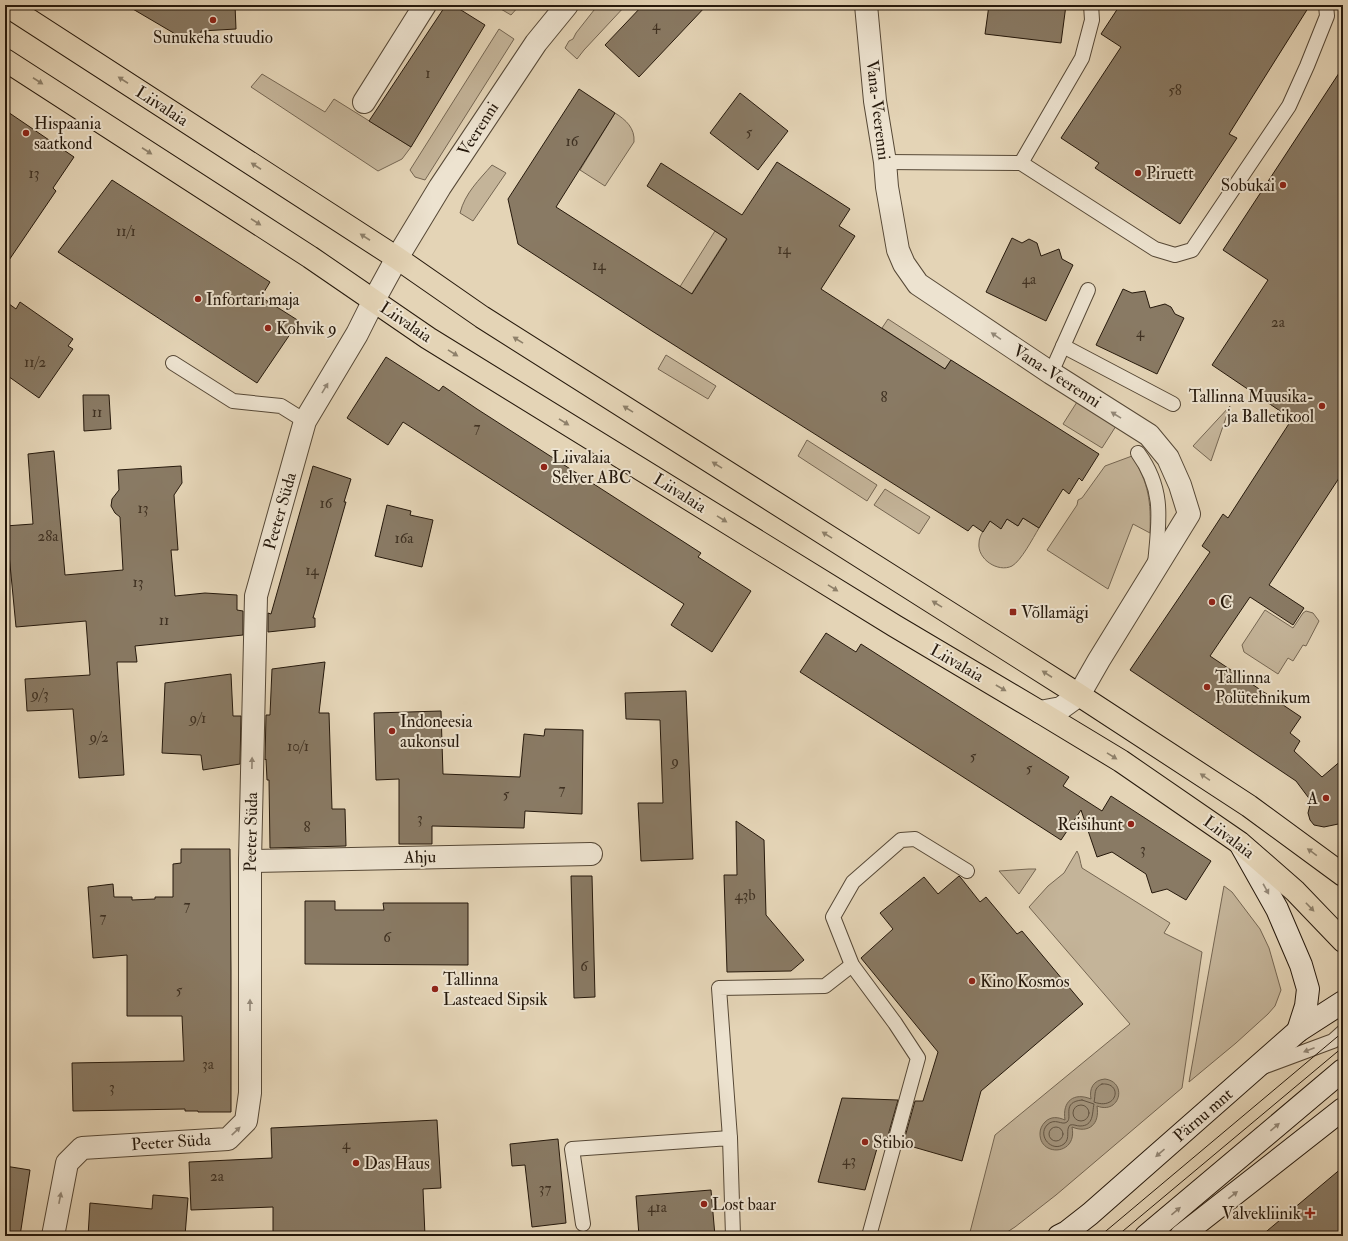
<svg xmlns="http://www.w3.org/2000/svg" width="1348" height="1241" font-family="'IM FELL Double Pica',serif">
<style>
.green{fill:#c4b499;stroke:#756652}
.water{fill:#a3947c;stroke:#71634f}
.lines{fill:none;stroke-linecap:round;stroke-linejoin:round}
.shore{stroke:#645644;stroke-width:1}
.building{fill:#897a64;stroke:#26190c}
.service-casing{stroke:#564836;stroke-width:16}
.minor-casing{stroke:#564836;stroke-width:24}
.tertiary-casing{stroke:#564836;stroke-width:24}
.secondary-casing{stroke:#26190c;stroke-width:24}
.primary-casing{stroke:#26190c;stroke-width:24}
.service{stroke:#ede3d0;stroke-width:14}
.minor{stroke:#ede3d0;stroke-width:22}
.tertiary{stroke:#ede3d0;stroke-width:22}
.secondary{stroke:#ede3d0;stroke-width:22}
.primary{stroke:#e4d4b6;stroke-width:22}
.tram{stroke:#26190c;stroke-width:1}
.oneway{fill:#8e806a}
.oneway2{fill:#938878}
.poi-dot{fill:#8f2418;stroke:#ede3d0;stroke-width:1.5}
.labels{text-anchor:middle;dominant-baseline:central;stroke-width:4;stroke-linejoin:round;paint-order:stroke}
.number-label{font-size:15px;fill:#3f3122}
.poi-label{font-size:17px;fill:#26190c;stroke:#ede3d0;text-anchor:start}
.street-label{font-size:17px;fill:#26190c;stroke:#ede3d0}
</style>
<rect width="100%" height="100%" fill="#e4d4b6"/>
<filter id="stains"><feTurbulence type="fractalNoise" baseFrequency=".005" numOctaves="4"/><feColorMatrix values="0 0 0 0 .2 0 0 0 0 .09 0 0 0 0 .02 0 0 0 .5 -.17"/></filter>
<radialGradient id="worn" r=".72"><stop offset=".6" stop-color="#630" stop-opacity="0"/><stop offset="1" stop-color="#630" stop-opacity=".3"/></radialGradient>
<g class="green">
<polygon points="494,5 520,5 511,15"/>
<polygon points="598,5 626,5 584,50 577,59 565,48 569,41 573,39 576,33"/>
<polygon points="499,29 514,39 425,180 415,177 410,170"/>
<polygon points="262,74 325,112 334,99 411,147 402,159 378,171 251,87"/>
<path d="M615,113C626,120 635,128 634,142L605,186L580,170Z"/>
<path d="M492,165L506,173L473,221L460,213C465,193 479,180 492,165Z"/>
<polygon points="715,231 727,238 687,301 676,293"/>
<polygon points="888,319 951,360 945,369 882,328"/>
<polygon points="666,355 716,386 708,399 658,369"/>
<polygon points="1077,402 1116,426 1102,448 1063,424"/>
<polygon points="1230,406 1211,461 1193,446"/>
<polygon points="807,440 877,485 867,501 798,456"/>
<path d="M1132,456C1149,484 1151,501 1150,533L1133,524L1108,589L1047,550L1077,505L1078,500L1082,498L1105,466Z"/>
<polygon points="885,489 930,517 919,534 874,505"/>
<path d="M1023,518L1039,528C1033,538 1021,561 1012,566C998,573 977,559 979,543C979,535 986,527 990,521L1001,528L1007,519L1018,526Z"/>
<polygon points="1265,610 1293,628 1303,613 1306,611 1313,613 1319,621 1306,646 1303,645 1293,661 1288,658 1278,674 1244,652 1242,645"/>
<path d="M1077,851C1080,856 1080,862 1082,868L1170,923L1164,933L1202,952L1182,1088L1056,1195L1015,1227L1001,1236H969L995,1135L1130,1024L1029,907L1048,886L1064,873Z"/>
<polygon points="1029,869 1036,869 1019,894 999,871"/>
<polygon points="1224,886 1232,892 1260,929 1269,948 1281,990 1275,1006 1268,1014 1236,1043 1189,1082"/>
</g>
<path class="water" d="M1105,1079C1128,1082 1120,1115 1097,1106C1100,1124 1089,1134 1072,1127C1078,1156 1039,1157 1040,1133C1040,1129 1042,1125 1045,1122C1051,1116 1058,1117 1065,1120C1062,1101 1074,1092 1091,1099C1089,1089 1093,1080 1105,1079Z"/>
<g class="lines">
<g class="shore">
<path d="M1102,1084C1123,1082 1118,1111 1094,1102C1096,1094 1093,1088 1102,1084Z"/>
<path d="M1082,1100L1094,1104C1092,1113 1094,1126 1080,1126C1076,1126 1074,1124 1070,1125C1065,1130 1071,1138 1064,1144C1052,1153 1037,1136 1047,1125C1055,1117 1062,1126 1067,1122C1073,1117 1061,1102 1082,1100Z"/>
<circle cx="1081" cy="1113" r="8"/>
<circle cx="1056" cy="1134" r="7"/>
</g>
</g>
<g class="building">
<polygon points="126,5 235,5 236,29 201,31 201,34 177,35"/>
<polygon points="446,5 453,5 485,25 411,147 369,121"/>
<polygon points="643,5 707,5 639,77 605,45"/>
<polygon points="989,5 1066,5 1061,43 985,34"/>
<polygon points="1120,5 1310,5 1229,134 1237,138 1180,224 1095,168 1099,163 1061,138 1121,47 1101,34"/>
<polygon points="1343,67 1343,472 1269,585 1304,608 1293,625 1250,597 1210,656 1301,717 1290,733 1300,741 1294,751 1322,777 1343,759 1343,823 1324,827 1314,825 1310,820 1308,813 1311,801 1296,781 1130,670 1210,552 1202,546 1223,514 1228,518 1292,419 1212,365 1268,280 1223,250"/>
<polygon points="579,89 615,113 556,207 692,294 727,239 647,186 661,163 742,215 777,162 850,209 839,226 855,236 821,289 945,369 951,360 1099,454 1082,481 1079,478 1069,494 1063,489 1039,528 1023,518 1018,526 1007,519 1001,529 990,521 983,532 973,525 968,531 652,331 518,244 508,199"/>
<polygon points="740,93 788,131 758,170 710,133"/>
<polygon points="5,110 74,157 53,188 56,191 5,266"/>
<polygon points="112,180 270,282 261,297 299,321 257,383 58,252"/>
<polygon points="1012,238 1022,243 1029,239 1037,243 1041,256 1059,249 1062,259 1073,265 1046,321 986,292"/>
<polygon points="1123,289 1132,293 1145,291 1150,308 1165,304 1171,307 1175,314 1184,318 1157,374 1096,345"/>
<polygon points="5,301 16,309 20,302 73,339 68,346 73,349 39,398 5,374"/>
<polygon points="386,357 439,391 443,386 477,409 701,553 698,557 751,591 712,652 671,625 684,604 403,422 388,445 347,418"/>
<polygon points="83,395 109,395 111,429 84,431"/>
<polygon points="54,451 65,575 123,570 120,517 115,513 111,506 112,499 119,490 118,470 181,466 182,483 174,495 178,550 171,550 175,596 205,593 237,595 237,610 243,611 243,635 135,646 137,662 117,662 124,775 79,778 73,709 27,711 25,679 90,675 86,621 16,627 9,554 5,555 5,526 33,524 28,454"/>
<polygon points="313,466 351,479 344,502 346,502 313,618 315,618 315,627 268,632 268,613 271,614"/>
<polygon points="387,505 411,511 410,515 433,520 422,567 375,556"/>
<polygon points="826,633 856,652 861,644 1069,777 1063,786 1102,811 1111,796 1211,861 1186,900 1167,889 1152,893 1146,874 1112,852 1097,857 1081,810 1061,840 800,672"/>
<polygon points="325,662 319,713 329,713 332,809 345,809 346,846 270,848 269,780 267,780 266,759 265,760 266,715 270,715 272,669"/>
<polygon points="231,674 233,716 241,716 240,764 203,770 201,755 162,753 165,683"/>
<polygon points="686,691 693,859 641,861 638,803 663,803 660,720 626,719 625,693"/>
<polygon points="441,711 443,774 520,777 524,734 544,736 545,729 583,730 582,814 525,811 524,828 432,826 432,844 399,844 399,779 376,780 374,713"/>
<polygon points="736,821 764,840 766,915 804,960 791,971 727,972 724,875 737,875"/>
<polygon points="181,849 230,849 231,971 231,1112 198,1112 198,1111 185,1111 185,1109 73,1111 72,1063 184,1061 182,1016 127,1016 127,955 93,958 88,887 113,884 114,897 132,897 132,900 155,899 155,897 173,897 173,864 181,863"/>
<polygon points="571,876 592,876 595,997 574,998"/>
<polygon points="959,876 961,878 980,902 986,897 1017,934 1022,931 1083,1004 981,1091 962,1161 903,1144 915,1101 923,1101 938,1052 861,958 893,929 880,913 924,877 938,894"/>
<polygon points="305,901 335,901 335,910 384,910 383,903 468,903 468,965 305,964"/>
<polygon points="842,1098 898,1100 887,1139 880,1138 865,1190 818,1182"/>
<polygon points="437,1120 441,1188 423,1189 425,1236 273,1236 273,1207 191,1210 189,1162 272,1158 271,1128"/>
<polygon points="558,1139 566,1223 532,1227 525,1165 512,1166 510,1144"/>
<polygon points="5,1166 30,1170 20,1236 5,1236"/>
<polygon points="1343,1167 1343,1228 1334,1236 1261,1236"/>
<polygon points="711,1190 715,1236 639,1236 636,1196"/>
<polygon points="153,1195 188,1198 185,1236 88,1236 90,1203 152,1209"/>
</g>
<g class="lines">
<defs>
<g id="service">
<polyline points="885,162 1021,163 1155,249 1175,255 1192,250 1289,106 1307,66 1327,16 1326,5"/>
<polyline points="1021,163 1082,58 1092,20 1091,5"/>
<polyline points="1063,346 1173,404"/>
<polyline points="173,363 233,401 281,406 305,421"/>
<polyline points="1051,373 1088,290"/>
<path d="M1138,453C1165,490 1159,521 1155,564"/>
<polyline points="1263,1067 1333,1041 1343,1032"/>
<polyline points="730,1138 719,988 825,986 852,965"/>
<polyline points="583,1224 572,1149 730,1138 733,1236"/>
<polyline points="869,1236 918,1058 895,1023 852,965 833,917 853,882 901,840 915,839 967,871"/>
</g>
<g id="minor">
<polyline points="866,5 875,101 885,162 887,187 898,250 904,264 918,284 1051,373 1149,435 1168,458 1180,485 1189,514 1099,660 1079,695 1061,708 1040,712"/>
<polyline points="364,102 425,5"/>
<polyline points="250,861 591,854"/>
<polyline points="53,1236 67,1163 82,1148 228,1139 246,1121 250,1093 250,861 256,596 305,421 357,334 374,300"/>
</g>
<polyline id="tertiary" points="374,300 397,258 440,187 536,43 567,5"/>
<g id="secondary">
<polyline points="1241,845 1277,909 1301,965 1308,989 1306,1006 1298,1031"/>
<polyline points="1059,1236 1067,1232 1090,1214 1298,1031 1343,1002"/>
<polyline points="1146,1236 1343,1070"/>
<polyline points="1181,1236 1343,1109"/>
</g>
<g id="primary">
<polyline points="6,5 397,258 482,317 1079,695 1249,806 1343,875"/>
<polyline points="5,60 310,257 428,338 895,626 1040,712 1121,761 1240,843 1295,891 1343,941"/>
</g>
</defs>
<use href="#service" class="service-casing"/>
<use href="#minor" class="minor-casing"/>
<use href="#tertiary" class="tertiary-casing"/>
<use href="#secondary" class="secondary-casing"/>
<use href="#primary" class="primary-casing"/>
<use href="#service" class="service"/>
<use href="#minor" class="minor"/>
<use href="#tertiary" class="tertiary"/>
<use href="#secondary" class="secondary"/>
<use href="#primary" class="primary"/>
<g class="tram">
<polyline points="1100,1236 1343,1032"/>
<polyline points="1117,1236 1343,1047"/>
</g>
</g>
<defs><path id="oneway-solid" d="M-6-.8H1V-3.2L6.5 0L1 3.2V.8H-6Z"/></defs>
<g class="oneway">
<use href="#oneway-solid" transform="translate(123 80) rotate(-147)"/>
<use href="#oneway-solid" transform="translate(38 81) rotate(33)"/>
<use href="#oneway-solid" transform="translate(147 151) rotate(33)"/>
<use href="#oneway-solid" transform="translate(256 166) rotate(-147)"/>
<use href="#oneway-solid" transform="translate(256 222) rotate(33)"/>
<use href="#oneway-solid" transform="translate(365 237) rotate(-147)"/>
<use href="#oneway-solid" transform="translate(518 340) rotate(-148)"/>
<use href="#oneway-solid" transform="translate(453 353) rotate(32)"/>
<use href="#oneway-solid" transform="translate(628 409) rotate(-148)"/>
<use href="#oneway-solid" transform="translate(564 422) rotate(32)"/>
<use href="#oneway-solid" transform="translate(717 465) rotate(-148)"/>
<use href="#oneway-solid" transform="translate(722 519) rotate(32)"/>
<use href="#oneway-solid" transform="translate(827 535) rotate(-148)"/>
<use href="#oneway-solid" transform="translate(833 588) rotate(32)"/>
<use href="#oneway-solid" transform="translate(937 604) rotate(-148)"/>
<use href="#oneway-solid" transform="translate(1047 674) rotate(-147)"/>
<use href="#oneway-solid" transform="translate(1001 688) rotate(30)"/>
<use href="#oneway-solid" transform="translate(1112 756) rotate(32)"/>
<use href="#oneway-solid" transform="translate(1205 777) rotate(-146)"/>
<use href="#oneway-solid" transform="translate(1312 852) rotate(-144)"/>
<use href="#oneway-solid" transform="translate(1310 907) rotate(46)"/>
</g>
<g class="oneway2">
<use href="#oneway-solid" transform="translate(996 336) rotate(-146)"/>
<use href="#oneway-solid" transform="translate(325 388) rotate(-59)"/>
<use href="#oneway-solid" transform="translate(1116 415) rotate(-148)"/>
<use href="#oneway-solid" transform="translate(252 763) rotate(-89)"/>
<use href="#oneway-solid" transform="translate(1266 889) rotate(61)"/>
<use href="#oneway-solid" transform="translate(250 1005) rotate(-90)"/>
<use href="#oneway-solid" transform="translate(1309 1050) rotate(159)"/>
<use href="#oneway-solid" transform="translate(1275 1127) rotate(-40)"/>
<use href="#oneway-solid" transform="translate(236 1131) rotate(-44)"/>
<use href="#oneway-solid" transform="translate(1160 1153) rotate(139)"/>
<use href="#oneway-solid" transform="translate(1233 1195) rotate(-38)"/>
<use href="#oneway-solid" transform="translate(60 1198) rotate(-79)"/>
<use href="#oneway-solid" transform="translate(1176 1211) rotate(-40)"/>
</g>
<g class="poi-dot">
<circle cx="213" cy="20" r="4"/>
<circle cx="26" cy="133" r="4"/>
<circle cx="1138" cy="173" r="4"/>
<circle cx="1283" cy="185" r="4"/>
<circle cx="198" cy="299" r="4"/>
<circle cx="268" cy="328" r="4"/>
<circle cx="1322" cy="406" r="4"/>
<circle cx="544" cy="467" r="4"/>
<circle cx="1212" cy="602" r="4"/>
<rect x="1009" y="608" width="8" height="8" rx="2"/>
<circle cx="1207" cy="687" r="4"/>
<circle cx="392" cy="731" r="4"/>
<circle cx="1326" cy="798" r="4"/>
<circle cx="1131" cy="824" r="4"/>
<circle cx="972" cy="981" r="4"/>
<circle cx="435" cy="989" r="4"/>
<circle cx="865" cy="1142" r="4"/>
<circle cx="356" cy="1163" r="4"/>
<circle cx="704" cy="1204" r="4"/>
<path d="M1308 1207h4v4h4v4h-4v4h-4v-4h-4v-4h4z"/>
</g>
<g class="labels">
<g class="number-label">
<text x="656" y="25">4</text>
<text x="428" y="73">1</text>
<text x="1175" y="90">58</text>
<text x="749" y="132">5</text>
<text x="572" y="141">16</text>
<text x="34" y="173">13</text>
<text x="126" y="231">11/1</text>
<text x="784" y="249">14</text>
<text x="599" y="265">14</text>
<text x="1029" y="279">4a</text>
<text x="1278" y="322">2a</text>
<text x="1140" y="332">4</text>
<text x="35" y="362">11/2</text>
<text x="884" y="397">8</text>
<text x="97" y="412">11</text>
<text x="477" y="427">7</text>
<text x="326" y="503">16</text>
<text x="143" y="508">13</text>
<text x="48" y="536">28a</text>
<text x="404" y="538">16a</text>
<text x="312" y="570">14</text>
<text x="138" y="582">13</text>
<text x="164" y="620">11</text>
<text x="40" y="694">9/3</text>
<text x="198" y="718">9/1</text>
<text x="99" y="737">9/2</text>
<text x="298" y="746">10/1</text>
<text x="973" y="756">5</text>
<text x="675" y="761">9</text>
<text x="1029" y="768">5</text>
<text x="562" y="789">7</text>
<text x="506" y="794">5</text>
<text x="420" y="818">3</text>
<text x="307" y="827">8</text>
<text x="1143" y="849">3</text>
<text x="745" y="895">43b</text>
<text x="187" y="905">7</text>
<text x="103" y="917">7</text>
<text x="387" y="937">6</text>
<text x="584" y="966">6</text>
<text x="179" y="990">5</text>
<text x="208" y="1064">3a</text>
<text x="112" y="1087">3</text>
<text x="346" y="1144">4</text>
<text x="849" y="1160">43</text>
<text x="217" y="1176">2a</text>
<text x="545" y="1188">37</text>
<text x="657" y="1207">41a</text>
</g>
<g class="poi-label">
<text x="213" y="37" text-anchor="middle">Sunukeha stuudio</text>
<text x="34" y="123">Hispaania<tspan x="34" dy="20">saatkond</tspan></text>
<text x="1146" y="173">Piruett</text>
<text x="1275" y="185" text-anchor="end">Sobukai</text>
<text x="206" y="299">Infortari maja</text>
<text x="276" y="328">Kohvik 9</text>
<text x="1314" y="396" text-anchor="end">Tallinna Muusika-<tspan x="1314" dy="20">ja Balletikool</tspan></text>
<text x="552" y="457">Liivalaia<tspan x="552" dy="20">Selver ABC</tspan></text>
<text x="1220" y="602">C</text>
<text x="1021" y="612">Võllamägi</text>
<text x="1215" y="677">Tallinna<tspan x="1215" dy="20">Polütehnikum</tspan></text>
<text x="400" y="721">Indoneesia<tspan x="400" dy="20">aukonsul</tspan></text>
<text x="1318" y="798" text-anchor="end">A</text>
<text x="1123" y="824" text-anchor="end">Reisihunt</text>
<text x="443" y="979">Tallinna<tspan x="443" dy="20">Lasteaed Sipsik</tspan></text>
<text x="980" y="981">Kino Kosmos</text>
<text x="873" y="1142">Stibio</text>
<text x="364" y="1163">Das Haus</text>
<text x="712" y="1204">Lost baar</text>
<text x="1301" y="1213" text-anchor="end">Valvekliinik</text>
</g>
<g class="street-label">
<text transform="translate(162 106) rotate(33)">Liivalaia</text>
<text transform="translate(878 110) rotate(83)">Vana-Veerenni</text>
<text transform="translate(478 129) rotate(-57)">Veerenni</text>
<text transform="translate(406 322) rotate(34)">Liivalaia</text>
<text transform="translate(1057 376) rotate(33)">Vana-Veerenni</text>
<text transform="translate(680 493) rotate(32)">Liivalaia</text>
<text transform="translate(280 511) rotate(-74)">Peeter Süda</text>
<text transform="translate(957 663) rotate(30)">Liivalaia</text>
<text transform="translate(251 832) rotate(-89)">Peeter Süda</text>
<text transform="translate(1229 837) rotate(37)">Liivalaia</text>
<text transform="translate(420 857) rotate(-1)">Ahju</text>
<text transform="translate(1203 1115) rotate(-41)">Pärnu mnt</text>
<text transform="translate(171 1142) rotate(-4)">Peeter Süda</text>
</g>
</g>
<rect width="1348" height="1241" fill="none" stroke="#e4d4b6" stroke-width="20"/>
<rect x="6" y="6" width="1336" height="1229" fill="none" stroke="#26190c" stroke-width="2"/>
<rect x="10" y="10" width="1328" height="1221" fill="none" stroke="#26190c"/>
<rect width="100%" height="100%" filter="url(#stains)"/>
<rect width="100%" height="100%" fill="url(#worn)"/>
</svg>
